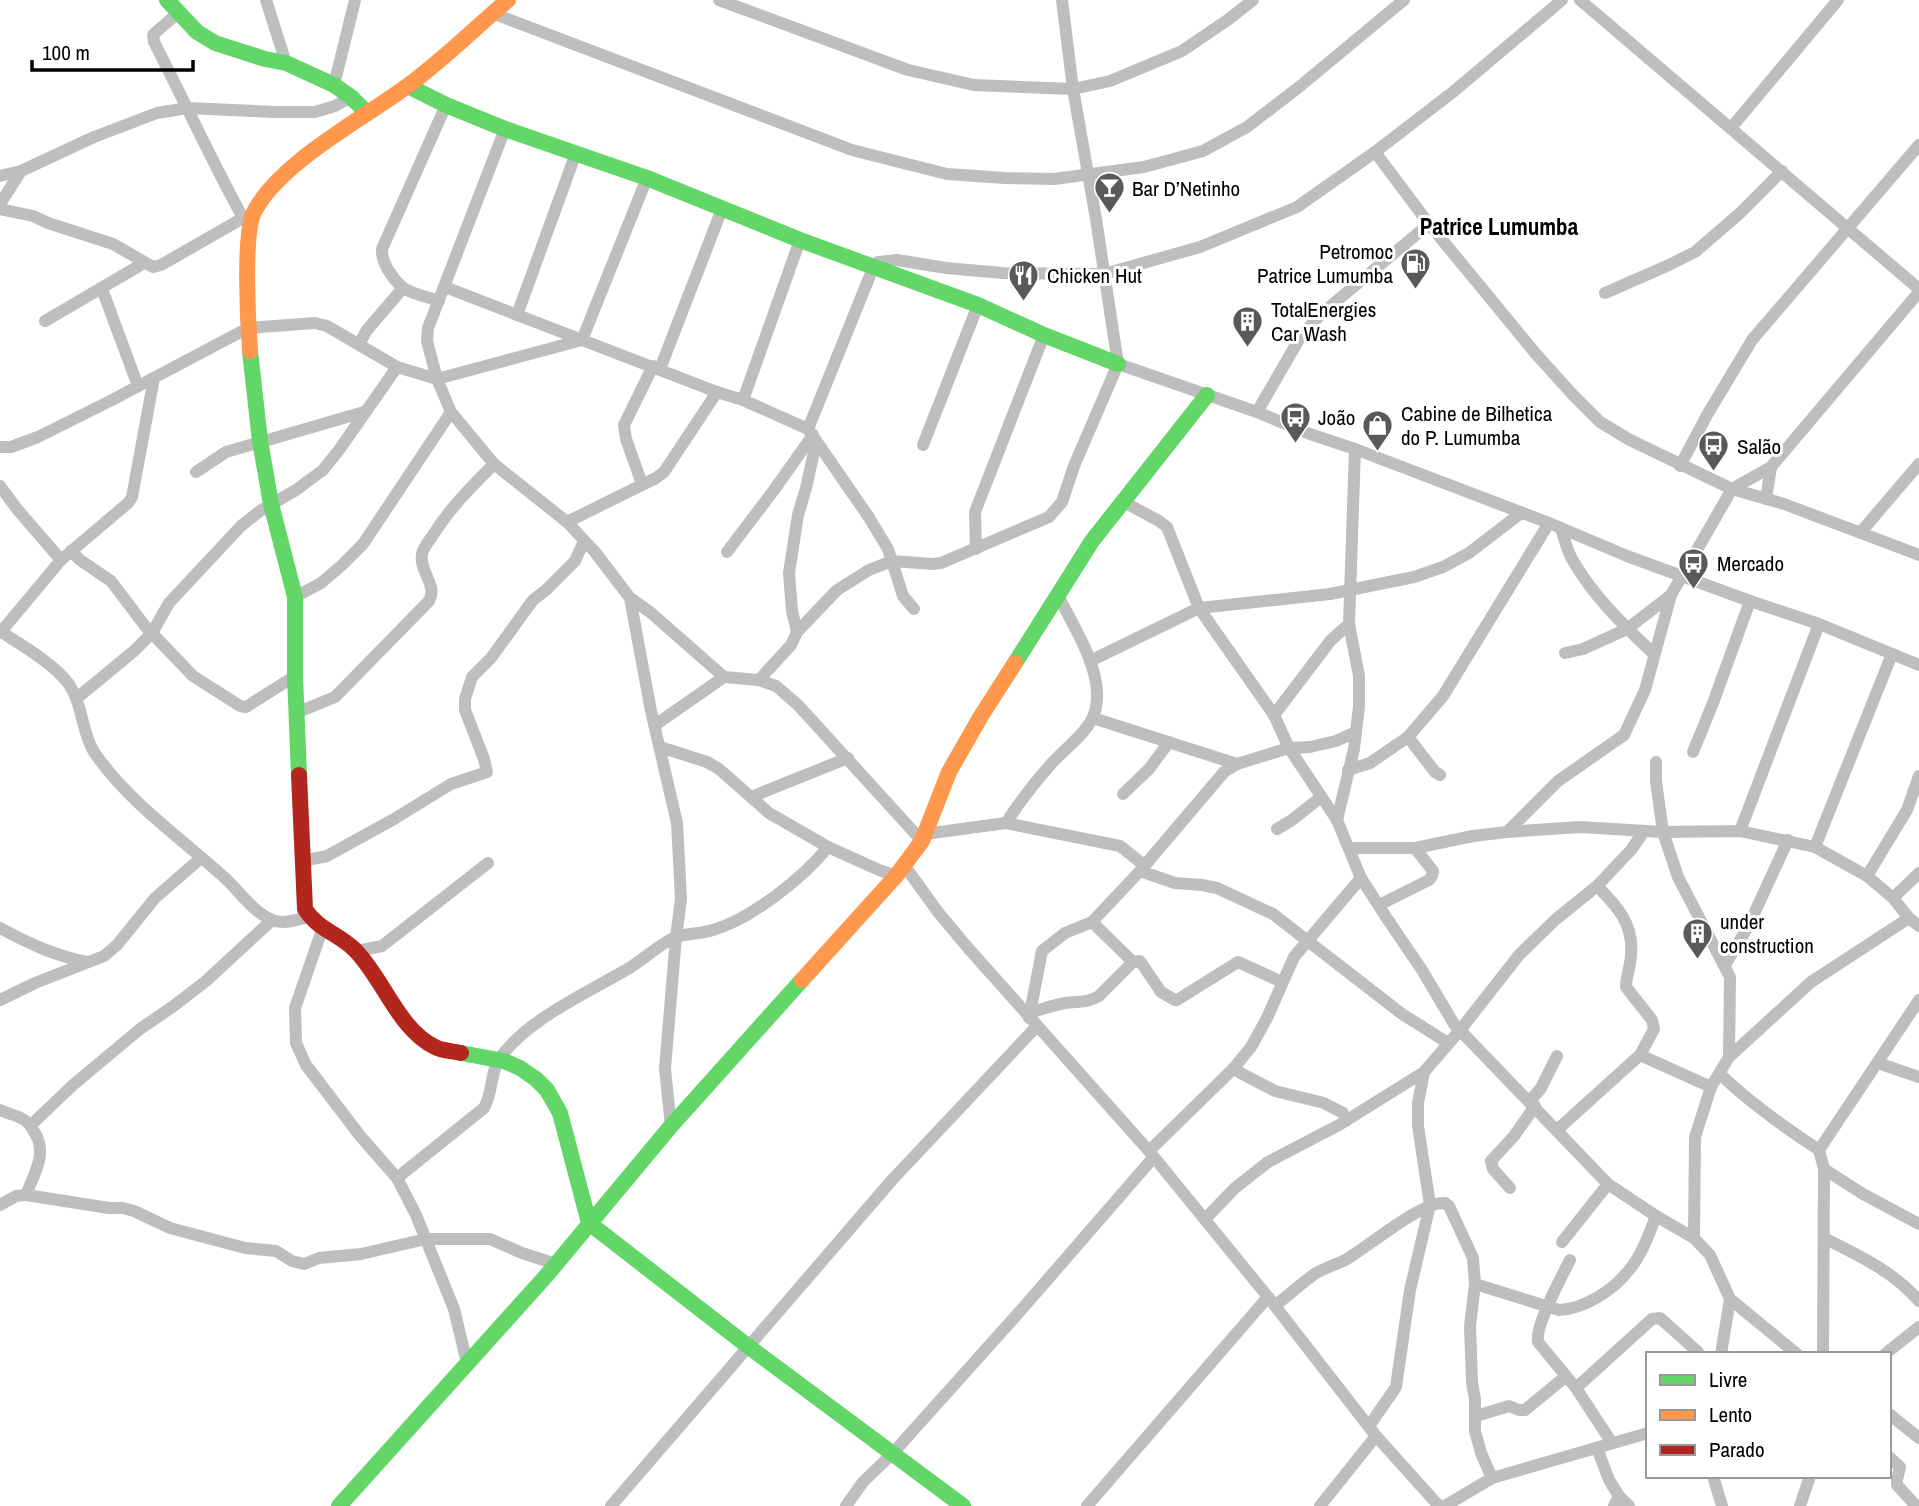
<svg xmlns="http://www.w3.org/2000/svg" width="1919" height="1506" font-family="'Archivo Narrow',sans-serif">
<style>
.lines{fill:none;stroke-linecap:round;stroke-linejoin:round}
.street{stroke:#bebebe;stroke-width:12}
.fast{stroke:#63d668;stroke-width:16}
.slow{stroke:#ff974d;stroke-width:16}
.jam{stroke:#b3261e;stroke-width:16}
.labels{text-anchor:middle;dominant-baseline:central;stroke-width:6;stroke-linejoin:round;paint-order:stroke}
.poi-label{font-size:21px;fill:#000;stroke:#fff;text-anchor:start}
.neighbourhood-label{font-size:23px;font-weight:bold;fill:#000;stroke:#fff}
</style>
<rect width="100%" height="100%" fill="#fff"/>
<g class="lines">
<g class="street">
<polyline points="266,0 286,63"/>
<polyline points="719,0 908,70 974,85 1073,89 1110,81 1182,51 1229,19 1253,0"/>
<polyline points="1580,0 1919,289"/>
<path d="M178,13L156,32L153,35L154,42C184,100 211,160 243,218"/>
<polyline points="492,13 852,150 947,174 1005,178 1054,179 1144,167 1203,151 1247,127 1299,87 1404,0"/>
<polyline points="334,85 355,0"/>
<polyline points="1731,128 1838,0"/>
<polyline points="505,129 428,328 427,341 437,379 451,412 494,464 567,522 595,552 630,598 650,612 724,677"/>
<polyline points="1375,152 1429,224 1536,354 1573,395 1600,422 1630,440 1732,489 1784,504 1919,555"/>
<polyline points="0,176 21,171 94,137 157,113 188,108 275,112 315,112 335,106 351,97"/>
<polyline points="0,204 21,171"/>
<polyline points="0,209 33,216 48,223 113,244 153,267 161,265 243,218 251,220"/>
<polyline points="445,287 717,392 743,400 808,429 868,516 888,549 903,596 914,609"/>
<polyline points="102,289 138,386"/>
<polyline points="1605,293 1669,265 1695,252 1739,214 1782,171"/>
<path d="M439,301C428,297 411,294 402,287C392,278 381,262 382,249L446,105"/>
<polyline points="517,315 576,153"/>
<polyline points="45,321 144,263"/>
<polyline points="359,344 367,330 403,288"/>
<polyline points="1118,364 1257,412 1310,434 1355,449 1549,523 1627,556 1750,601 1819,624 1919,665"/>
<polyline points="660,369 722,209"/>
<polyline points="743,400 800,240"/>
<polyline points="1257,412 1301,336 1321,314 1429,224"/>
<polyline points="808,429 873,268 878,262 897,260 946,268 1003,273 1104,274 1200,247 1297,207 1375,152 1453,92 1562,0"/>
<polyline points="923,445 978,305"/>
<polyline points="0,447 11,447 38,437 112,400 248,328 315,323 327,326 397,367 437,379 582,340 647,178"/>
<polyline points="1680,466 1707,415 1752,340 1919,145"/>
<polyline points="196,472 226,452 364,412"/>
<polyline points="642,484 626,439 624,425 653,366"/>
<polyline points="0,486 17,509 61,560"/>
<polyline points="1766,499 1771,467"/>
<polyline points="1122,501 1159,521 1167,527 1199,608 1274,715 1289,748 1337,820 1361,878 1386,917 1422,970 1454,1024 1608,1184 1656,1216 1694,1238"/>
<polyline points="567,522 656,478 664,472 717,392"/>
<path d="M1561,528C1564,539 1567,550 1572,559C1593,596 1624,626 1654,654"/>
<polyline points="1860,533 1919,464"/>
<polyline points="976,549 975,512 1044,335"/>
<polyline points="71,551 80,560 111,581 145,626 193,676 240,706 246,707 295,676"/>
<polyline points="727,552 774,490 813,435"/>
<polyline points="295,597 321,583 341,566 363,544 451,412"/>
<polyline points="630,598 651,711 677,823 681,899 676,937 665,1069 671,1126"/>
<path d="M0,631C21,645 53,663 68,683C83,704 82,734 94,752C129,803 180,837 225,878C239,891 253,912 272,920C283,925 298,919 309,917"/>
<polyline points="797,632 792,611 789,573 798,515 806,488 816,443"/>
<polyline points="0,633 61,560 128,503 132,497 154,378"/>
<polyline points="1565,653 1583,649 1627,629 1671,595"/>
<polyline points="1090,661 1199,608 1330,594 1414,577 1443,567 1469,553 1521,513"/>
<polyline points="759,680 791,645 797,632 837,590 869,570 892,561 933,564 941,563 1049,517 1062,502 1074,466 1118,364 1096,219 1073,89 1062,0"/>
<polyline points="77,698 134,651 152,633 169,603 241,526 260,511 296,490 323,470 339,450 397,367"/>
<path d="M296,713L335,697L429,601C438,585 419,572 422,554C423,548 429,541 433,535C450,508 471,487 494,464"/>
<polyline points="1274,715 1331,640 1349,624"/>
<polyline points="1093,718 1237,764"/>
<polyline points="655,725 724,677 759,680 776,686 798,705 922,841"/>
<polyline points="1408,737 1435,772 1440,775"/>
<polyline points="660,747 707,762 719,769 769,813 828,847 879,870 896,876"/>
<polyline points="1693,752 1713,703 1750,601"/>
<polyline points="1656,762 1656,781 1663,832 1678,877 1730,977 1729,1057"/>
<polyline points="1348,770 1370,763 1408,737 1443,696 1549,523"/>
<polyline points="1123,794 1149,769 1169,742"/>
<polyline points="751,797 848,758"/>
<polyline points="1337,820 1354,749 1359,706 1359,676 1349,624 1355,449"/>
<polyline points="1006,823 1120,846 1144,865"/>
<polyline points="1277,829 1292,820 1321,797"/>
<polyline points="1740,831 1819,624"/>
<polyline points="1507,832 1558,781 1624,735 1645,690 1671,595 1732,489 1771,467 1919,292"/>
<path d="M925,834L1006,823C1020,801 1035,782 1052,763C1077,736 1103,725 1096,683C1091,652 1071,622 1058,595"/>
<polyline points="1815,847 1892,654"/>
<polyline points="1350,848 1415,848 1473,836 1507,832 1580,827 1663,832 1740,831 1815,847 1867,876 1893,898 1909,918 1919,926"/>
<polyline points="302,861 327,856 394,819 451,784 487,772 484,759 465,710 465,699 472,677 491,658 533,600 546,590 575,561 584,541"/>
<polyline points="904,865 938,912 968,948 1149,1151 1268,1297 1376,1436 1439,1506"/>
<polyline points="1140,871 1175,883 1202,885 1217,888 1273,914 1402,1014 1448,1043"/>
<polyline points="1867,876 1907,810 1919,776"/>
<polyline points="1893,898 1919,873"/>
<polyline points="1379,905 1429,880 1432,876 1433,871 1415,848"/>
<polyline points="1092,922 1133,962 1140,961 1161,992 1175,1000 1177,1000 1238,962 1282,982"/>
<polyline points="323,927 295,1008 296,1043 306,1065 361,1137 397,1178 416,1215 454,1309 467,1363"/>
<path d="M0,928C28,943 55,956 87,962"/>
<polyline points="357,951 382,946 488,863"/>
<polyline points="1725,965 1748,927 1788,840"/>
<polyline points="0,1000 35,983 104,956 117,945 155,898 201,858"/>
<path d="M1032,1012C1043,1009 1054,1005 1065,1003C1078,1001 1088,1003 1099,996L1133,962"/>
<polyline points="1029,1018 1042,951 1065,933 1092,922 1140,871 1224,772 1237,764 1289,748 1310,747 1336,741 1356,732"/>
<polyline points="1640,1055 1711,1087"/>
<polyline points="1878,1063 1919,1077"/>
<polyline points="1233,1069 1275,1091 1324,1103 1343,1113 1346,1121"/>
<path d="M1720,1074C1750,1103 1784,1127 1819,1150"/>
<polyline points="1530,1101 1541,1088 1557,1056"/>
<path d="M0,1110C7,1113 15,1115 21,1118C29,1122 32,1128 36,1135C47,1155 33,1176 26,1195"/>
<polyline points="31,1125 73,1085 140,1029 175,1005 206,981 272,920"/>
<path d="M1557,1130L1640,1055L1654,1029L1652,1020L1626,987C1626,976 1631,965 1631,954C1634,924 1616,905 1597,886"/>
<polyline points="1149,1151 1233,1069 1251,1047 1267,1018 1294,957 1361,878"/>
<polyline points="1824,1169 1863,1194 1919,1224"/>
<path d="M397,1178L484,1108C493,1093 490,1072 500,1058C527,1019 591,991 631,967C645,958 661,943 676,937C687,933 701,934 713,930C751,919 803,878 828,847"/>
<polyline points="1510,1188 1493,1169 1491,1161 1514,1136 1535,1106"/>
<polyline points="0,1205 16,1196 26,1195 109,1208 123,1208 134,1211 170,1228 245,1248 276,1251 292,1261 304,1264 319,1258 361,1254 426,1239 490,1239 522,1253 556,1264"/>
<polyline points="1205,1219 1235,1188 1268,1162 1339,1125 1424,1072 1461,1029 1519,955 1555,920 1597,886 1631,850 1644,831"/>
<path d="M1824,1238C1858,1255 1893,1271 1919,1301"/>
<polyline points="1562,1242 1608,1184"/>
<path d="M1570,1260C1561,1278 1535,1325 1538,1342L1576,1388L1612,1443"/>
<path d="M1475,1284L1559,1310C1584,1309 1614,1290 1629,1270C1642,1255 1649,1234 1656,1216"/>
<polyline points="1730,1299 1797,1354"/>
<path d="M1275,1306C1287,1296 1300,1285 1313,1275C1323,1268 1336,1265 1347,1259C1369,1246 1422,1201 1445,1203L1449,1206L1473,1258L1475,1284L1470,1326L1472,1382L1475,1399V1431L1481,1453L1492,1478"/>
<polyline points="1721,1354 1730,1299 1710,1255 1694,1238 1695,1137 1711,1087 1729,1057 1811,982 1909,918"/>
<polyline points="1823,1354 1824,1169 1819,1150 1919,1000"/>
<polyline points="1885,1354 1919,1327"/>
<polyline points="1576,1388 1652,1319 1660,1318 1698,1352"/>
<polyline points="1889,1414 1919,1438"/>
<polyline points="1476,1416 1509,1406 1519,1410 1525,1410 1565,1377"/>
<polyline points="1369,1426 1396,1387 1410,1290 1430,1205 1418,1126 1418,1103 1424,1072"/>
<polyline points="1597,1448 1609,1480 1619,1496 1614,1506"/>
<polyline points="1889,1457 1900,1467 1897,1480 1897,1485 1916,1506"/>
<polyline points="1713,1476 1722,1506"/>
<polyline points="1619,1496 1629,1506"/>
<polyline points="611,1506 892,1180 1037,1026"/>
<polyline points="846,1506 863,1482 892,1454 1022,1309 1153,1158"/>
<polyline points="1087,1506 1268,1297"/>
<polyline points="1320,1506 1376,1436"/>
<polyline points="1445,1506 1492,1478 1648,1433"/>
<polyline points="1800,1506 1810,1476"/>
</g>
<g class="fast">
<polyline points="167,0 197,32 215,43 265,59 286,63 334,85 351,97 367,113"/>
<polyline points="408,86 446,105 505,129 647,178 800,240 978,305 1044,335 1118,364"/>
<polyline points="250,351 260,441 271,504 295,597 295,676 299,775"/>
<polyline points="1015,663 1092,541 1207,395"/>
<polyline points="461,1053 504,1061 520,1068 536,1079 547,1090 560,1113 589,1223 749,1347 963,1506"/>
<polyline points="339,1506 546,1276 671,1126 802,980"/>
</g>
<g class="slow">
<path d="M250,351C248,324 243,234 254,212C279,163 361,120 406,87C441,62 475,28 508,0"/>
<polyline points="802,980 896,876 922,841 949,772 981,716 1015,663"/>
</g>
<path class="jam" d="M299,775L305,909C317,929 339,934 355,950C383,978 398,1029 435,1047C442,1051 453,1051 461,1053"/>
</g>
<defs>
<symbol id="bar-pin" viewBox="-11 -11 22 30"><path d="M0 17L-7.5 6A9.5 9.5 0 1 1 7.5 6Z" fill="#595959" stroke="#fff"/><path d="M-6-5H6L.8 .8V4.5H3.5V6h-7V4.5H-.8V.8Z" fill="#fff"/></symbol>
<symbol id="fuel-pin" viewBox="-11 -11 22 30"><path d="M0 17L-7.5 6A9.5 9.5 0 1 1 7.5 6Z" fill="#595959" stroke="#fff"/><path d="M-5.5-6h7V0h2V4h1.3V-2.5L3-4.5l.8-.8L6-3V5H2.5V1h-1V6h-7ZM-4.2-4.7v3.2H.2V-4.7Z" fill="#fff"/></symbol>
<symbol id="restaurant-pin" viewBox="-11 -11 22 30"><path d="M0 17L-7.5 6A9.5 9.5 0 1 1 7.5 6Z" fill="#595959" stroke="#fff"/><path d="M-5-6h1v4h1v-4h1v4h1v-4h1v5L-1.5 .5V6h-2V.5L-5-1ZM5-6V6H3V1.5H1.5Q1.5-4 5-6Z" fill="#fff"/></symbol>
<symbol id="building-pin" viewBox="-11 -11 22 30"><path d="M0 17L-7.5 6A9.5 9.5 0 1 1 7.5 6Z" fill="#595959" stroke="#fff"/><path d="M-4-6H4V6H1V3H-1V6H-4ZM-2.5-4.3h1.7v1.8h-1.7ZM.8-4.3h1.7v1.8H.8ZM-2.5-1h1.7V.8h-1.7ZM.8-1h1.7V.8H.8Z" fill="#fff"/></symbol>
<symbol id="bus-pin" viewBox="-11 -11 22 30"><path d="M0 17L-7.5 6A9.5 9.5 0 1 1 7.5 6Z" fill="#595959" stroke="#fff"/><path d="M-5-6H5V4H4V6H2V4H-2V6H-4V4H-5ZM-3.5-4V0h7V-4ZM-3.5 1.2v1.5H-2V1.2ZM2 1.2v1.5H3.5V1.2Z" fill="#fff"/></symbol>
<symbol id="shop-pin" viewBox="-11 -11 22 30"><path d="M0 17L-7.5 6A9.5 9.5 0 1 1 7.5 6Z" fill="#595959" stroke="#fff"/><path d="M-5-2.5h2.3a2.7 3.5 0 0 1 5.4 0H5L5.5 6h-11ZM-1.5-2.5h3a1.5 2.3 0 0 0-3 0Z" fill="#fff"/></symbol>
</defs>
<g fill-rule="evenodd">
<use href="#bar-pin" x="1092" y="170" width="35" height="47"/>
<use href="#fuel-pin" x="1398" y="246" width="35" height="47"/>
<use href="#restaurant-pin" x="1006" y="258" width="35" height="47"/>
<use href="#building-pin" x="1230" y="304" width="35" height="47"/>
<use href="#bus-pin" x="1278" y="400" width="35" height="47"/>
<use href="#shop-pin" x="1360" y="408" width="35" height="47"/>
<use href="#bus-pin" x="1696" y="428" width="35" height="47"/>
<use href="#bus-pin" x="1676" y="546" width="35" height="47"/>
<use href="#building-pin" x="1680" y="916" width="35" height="47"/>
</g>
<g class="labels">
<g class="poi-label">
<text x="1132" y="188">Bar D’Netinho</text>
<text x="1393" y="251" text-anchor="end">Petromoc<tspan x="1393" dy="24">Patrice Lumumba</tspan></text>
<text x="1047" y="275">Chicken Hut</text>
<text x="1271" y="309">TotalEnergies<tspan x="1271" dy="24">Car Wash</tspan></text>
<text x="1401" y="413">Cabine de Bilhetica<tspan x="1401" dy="24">do P. Lumumba</tspan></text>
<text x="1318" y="417">João</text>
<text x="1737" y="446">Salão</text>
<text x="1717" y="563">Mercado</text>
<text x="1720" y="921">under<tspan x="1720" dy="24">construction</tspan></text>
</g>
<g class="neighbourhood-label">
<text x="1499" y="226">Patrice Lumumba</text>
</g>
</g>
<rect x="1646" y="1352" width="245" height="126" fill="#ffffff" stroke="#999999" stroke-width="2"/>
<rect x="1660" y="1375" width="35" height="10" fill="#63d668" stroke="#999999" stroke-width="2"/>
<text x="1709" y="1387" font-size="21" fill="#000000">Livre</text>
<rect x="1660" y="1410" width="35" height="10" fill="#ff974d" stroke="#999999" stroke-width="2"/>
<text x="1709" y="1422" font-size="21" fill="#000000">Lento</text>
<rect x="1660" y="1445" width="35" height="10" fill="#b3261e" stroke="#999999" stroke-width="2"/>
<text x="1709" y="1457" font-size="21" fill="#000000">Parado</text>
<path d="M32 60v10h161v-10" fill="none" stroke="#000000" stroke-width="3.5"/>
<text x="42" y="60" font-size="21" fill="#000000" stroke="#ffffff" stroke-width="5" paint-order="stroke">100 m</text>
</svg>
